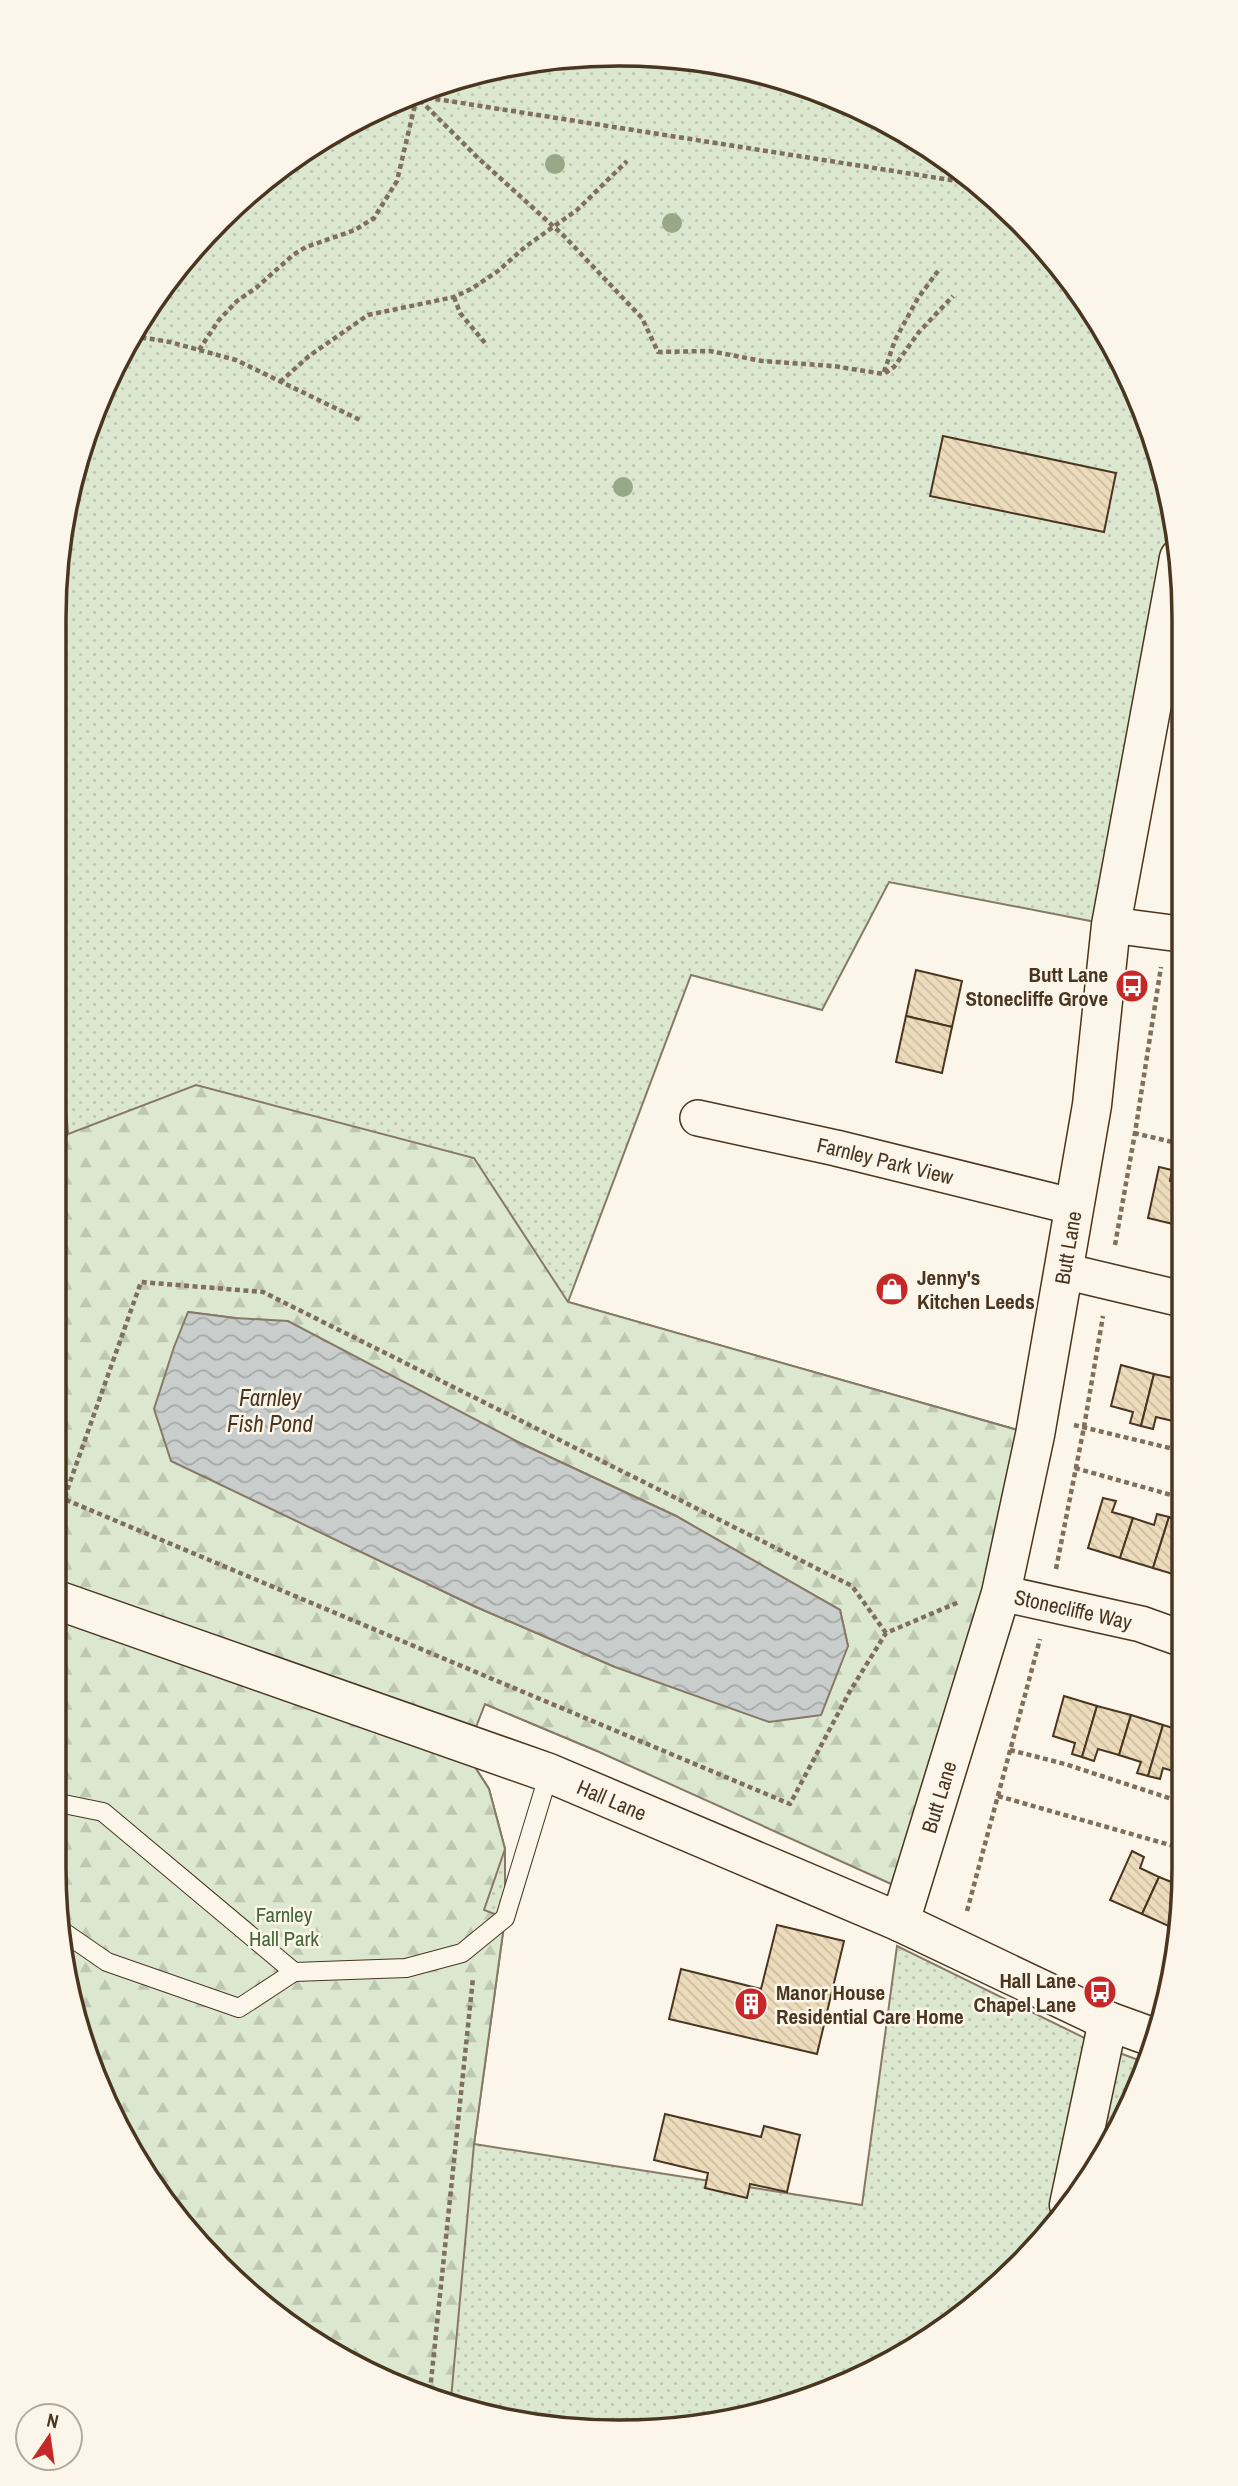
<svg xmlns="http://www.w3.org/2000/svg" width="1238" height="2486" font-family="'Archivo Narrow',sans-serif">
<style>
.grass{fill:url(#grass-dots);stroke:#887966;stroke-width:2}
.forest{fill:url(#forest-firs);stroke:#887966;stroke-width:2;fill-rule:evenodd}
.water{fill:url(#water-waves);stroke:#887966;stroke-width:2}
.building{fill:url(#building-back-hatch);stroke:#4a3520;stroke-width:2}
.lines{fill:none;stroke-linecap:round;stroke-linejoin:round}
.service-casing{stroke:#4a3520;stroke-width:20}
.minor-casing{stroke:#4a3520;stroke-width:38}
.tertiary-casing{stroke:#4a3520;stroke-width:41}
.path{stroke:#7f6f5c;stroke-width:4.5;stroke-dasharray:5 3.5;stroke-linecap:butt}
.service{stroke:#fbf6e9;stroke-width:18}
.minor{stroke:#fbf6e9;stroke-width:35}
.tertiary{stroke:#fbf6e9;stroke-width:38}
.tree{fill:#96a887}
.labels{text-anchor:middle;dominant-baseline:central;stroke-width:5;stroke-linejoin:round;paint-order:stroke}
.poi-label{font-size:21px;font-weight:bold;fill:#4a3520;stroke:#fbf6e9;text-anchor:end}
.street-label{font-size:21px;fill:#4a3520;stroke:#fbf6e9}
.park-label{font-size:21px;fill:#436837;stroke:#fbf6e9}
.water-label{font-size:23px;font-style:italic;fill:#4a3520;stroke:#fbf6e9}
.rim{fill:none;stroke:#4a3520;stroke-width:3.5}
</style>
<defs>
<pattern id="grass-dots" width="8" height="8" patternUnits="userSpaceOnUse" patternTransform="scale(1.75)"><rect width="8" height="8" fill="#dce7d0"/><path d="M2 2h.1M6 6h.1" fill="none" stroke="#bec7b2" stroke-width="1.8" stroke-linecap="round"/></pattern>
<pattern id="forest-firs" width="22" height="20" patternUnits="userSpaceOnUse" patternTransform="scale(1.75)"><rect width="22" height="20" fill="#dce7d0"/><path d="M5 1l3.5 6h-7zM16 11l3.5 6h-7z" fill="#bec7b2"/></pattern>
<pattern id="water-waves" width="16" height="10" patternUnits="userSpaceOnUse" patternTransform="scale(1.75)"><rect width="16" height="10" fill="#c9cecd"/><path d="M0 5q4-4 8 0t8 0" fill="none" stroke="#a5a8a6"/></pattern>
<pattern id="building-back-hatch" width="6" height="6" patternUnits="userSpaceOnUse" patternTransform="scale(1.75)"><rect width="6" height="6" fill="#ecdcbc"/><path d="M-1 5l2 2M0 0l6 6M5-1l2 2" fill="none" stroke="#ccbda1"/></pattern>
</defs>
<rect width="100%" height="100%" fill="#fbf6e9"/>
<g class="grass">
<polygon points="619,54 730,65 835,97 963,171 1067,276 1141,403 1179,545 1111,925 889,882 822,1010 691,975 568,1302 1035,1435 597,1751 485,1704 54,1568 54,1151 68,1134 54,956 54,619 65,508 97,403 150,305 220,219 306,149 403,97 509,65"/>
<polygon points="54,1625 466,1753 489,1789 505,1849 505,1918 474,2144 862,2205 897,1946 1103,2047 1147,2063 1141,2083 1089,2180 1019,2266 869,2373 693,2427 508,2421 336,2356 246,2291 171,2211 84,2049 54,1867"/>
</g>
<path class="forest" d="M196,1085L474,1158L568,1302L1035,1435L909,1892L597,1751L485,1704L466,1753L489,1789L505,1849L484,1910L505,1918L474,2144L451,2399L336,2356L246,2291L171,2211L84,2049L54,1867V1151L68,1134ZM188,1312L235,1318L522,1444L676,1516L840,1610L848,1646L615,1667L474,1606L172,1461Z"/>
<polygon class="water" points="188,1312 235,1318 288,1321 522,1444 676,1516 840,1610 848,1646 821,1715 769,1722 615,1667 474,1606 171,1461 154,1409 174,1347"/>
<g class="building">
<polygon points="943,436 1116,473 1104,532 930,496"/>
<polygon points="916,970 962,981 952,1027 906,1016"/>
<polygon points="906,1016 952,1027 942,1073 896,1062"/>
<polygon points="1159,1167 1172,1170 1170,1181 1181,1183 1181,1226 1148,1218"/>
<polygon points="1121,1365 1154,1374 1141,1426 1130,1423 1133,1412 1111,1406"/>
<polygon points="1154,1374 1182,1380 1182,1403 1177,1422 1156,1417 1153,1429 1141,1426"/>
<polygon points="1103,1498 1116,1501 1112,1512 1133,1518 1120,1558 1088,1548"/>
<polygon points="1157,1514 1169,1517 1153,1568 1120,1558 1133,1518 1154,1525"/>
<polygon points="1169,1517 1179,1520 1176,1532 1183,1534 1183,1577 1153,1568"/>
<polygon points="1064,1696 1097,1706 1082,1757 1072,1754 1075,1743 1053,1736"/>
<polygon points="1097,1706 1131,1715 1119,1755 1098,1749 1094,1761 1082,1757"/>
<polygon points="1131,1715 1163,1725 1148,1776 1137,1773 1141,1762 1119,1755"/>
<polygon points="1163,1725 1183,1731 1183,1774 1163,1768 1160,1779 1148,1776"/>
<polygon points="1132,1851 1144,1857 1140,1868 1159,1877 1142,1914 1110,1900"/>
<polygon points="1159,1877 1179,1885 1183,1878 1179,1915 1173,1928 1142,1914"/>
<polygon points="777,1925 844,1941 817,2054 669,2019 681,1969 761,1989"/>
<polygon points="665,2114 761,2137 764,2126 800,2135 787,2192 750,2184 747,2198 705,2188 708,2173 654,2160"/>
</g>
<g class="lines">
<defs>
<g id="service">
<polyline points="54,1802 103,1812 294,1972 406,1968 462,1953 505,1918 549,1773"/>
<polyline points="65,1933 107,1962 239,2008 294,1972"/>
</g>
<g id="minor">
<polyline points="1111,925 1180,934"/>
<path id="s1" d="M698,1118L836,1148L1075,1207"/>
<polyline points="1064,1271 1182,1299"/>
<path id="s2" d="M1001,1593L1141,1624L1183,1639"/>
</g>
<g id="tertiary">
<path id="s3" d="M54,1599L549,1773L900,1922L1108,2021L1155,2038"/>
<path id="s4" d="M900,1922L1001,1593L1035,1435L1092,1105L1111,925L1179,558"/>
<polyline points="1069,2205 1108,2021"/>
</g>
</defs>
<use href="#service" class="service-casing"/>
<use href="#minor" class="minor-casing"/>
<use href="#tertiary" class="tertiary-casing"/>
<g class="path">
<polyline points="414,94 477,157 564,236 642,318 658,352 710,351 762,361 833,366 884,374 894,367 919,332 953,296"/>
<path d="M193,252C222,233 243,209 265,182"/>
<polyline points="454,297 460,313 485,343"/>
<polyline points="133,336 170,342 236,360 360,420"/>
<polyline points="199,350 219,320 237,301 256,288 293,255 306,247 355,230 374,218 397,181 417,96 976,184"/>
<polyline points="884,372 895,340 918,298 938,271"/>
<polyline points="280,382 309,356 368,315 454,297 471,289 498,271 525,247 577,210 627,161"/>
<polyline points="1134,1133 1181,1144"/>
<polyline points="1115,1245 1135,1133 1161,967"/>
<polyline points="1074,1425 1182,1451"/>
<polyline points="1075,1468 1182,1498"/>
<polyline points="54,1521 64,1499"/>
<polyline points="1056,1569 1084,1427 1103,1316"/>
<polyline points="886,1633 852,1586 263,1292 141,1282 64,1499 790,1804 850,1691 886,1633 959,1602"/>
<polyline points="1010,1750 1065,1764 1184,1803"/>
<polyline points="998,1796 1184,1849"/>
<polyline points="967,1911 1040,1639"/>
<polyline points="430,2391 473,1978"/>
</g>
<use href="#service" class="service"/>
<use href="#minor" class="minor"/>
<use href="#tertiary" class="tertiary"/>
</g>
<g class="tree">
<circle cx="555" cy="164" r="10"/>
<circle cx="672" cy="223" r="10"/>
<circle cx="623" cy="487" r="10"/>
</g>
<defs>
<symbol id="bus-disc" viewBox="-11 -11 22 22"><circle r="9.5" fill="#c62828" stroke="#fbf6e9"/><path d="M-5-6H5V4H4V6H2V4H-2V6H-4V4H-5ZM-3.5-4V0h7V-4ZM-3.5 1.2v1.5H-2V1.2ZM2 1.2v1.5H3.5V1.2Z" fill="#fff"/></symbol>
<symbol id="shop-disc" viewBox="-11 -11 22 22"><circle r="9.5" fill="#c62828" stroke="#fbf6e9"/><path d="M-5-2.5h2.3a2.7 3.5 0 0 1 5.4 0H5L5.5 6h-11ZM-1.5-2.5h3a1.5 2.3 0 0 0-3 0Z" fill="#fff"/></symbol>
<symbol id="building-disc" viewBox="-11 -11 22 22"><circle r="9.5" fill="#c62828" stroke="#fbf6e9"/><path d="M-4-6H4V6H1V3H-1V6H-4ZM-2.5-4.3h1.7v1.8h-1.7ZM.8-4.3h1.7v1.8H.8ZM-2.5-1h1.7V.8h-1.7ZM.8-1h1.7V.8H.8Z" fill="#fff"/></symbol>
</defs>
<g fill-rule="evenodd">
<use href="#bus-disc" x="1113" y="967" width="38" height="38"/>
<use href="#shop-disc" x="873" y="1270" width="38" height="38"/>
<use href="#bus-disc" x="1081" y="1973" width="38" height="38"/>
<use href="#building-disc" x="732" y="1985" width="38" height="38"/>
</g>
<g class="labels">
<g class="poi-label">
<text x="1108" y="974">Butt Lane<tspan x="1108" dy="24">Stonecliffe Grove</tspan></text>
<text x="917" y="1277" text-anchor="start">Jenny's<tspan x="917" dy="24">Kitchen Leeds</tspan></text>
<text x="1076" y="1980">Hall Lane<tspan x="1076" dy="24">Chapel Lane</tspan></text>
<text x="776" y="1992" text-anchor="start">Manor House<tspan x="776" dy="24">Residential Care Home</tspan></text>
</g>
<g class="street-label">
<text stroke="none"><textPath href="#s1" startOffset="192">Farnley Park View</textPath></text>
<text stroke="none"><textPath href="#s4" startOffset="696">Butt Lane</textPath></text>
<text stroke="none"><textPath href="#s2" startOffset="74">Stonecliffe Way</textPath></text>
<text stroke="none"><textPath href="#s4" startOffset="131">Butt Lane</textPath></text>
<text stroke="none"><textPath href="#s3" startOffset="593">Hall Lane</textPath></text>
</g>
<g class="park-label">
<text x="284" y="1914">Farnley<tspan x="284" dy="24">Hall Park</tspan></text>
</g>
<g class="water-label">
<text x="270" y="1397">Farnley<tspan x="270" dy="26">Fish Pond</tspan></text>
</g>
</g>
<path d="M0 0H1238V2486H0ZM618 66H620A552 552 0 0 1 1172 618V1868A552 552 0 0 1 620 2420H618A552 552 0 0 1 66 1868V618A552 552 0 0 1 618 66Z" fill="#fbf6e9" fill-rule="evenodd"/>
<path class="rim" d="M618 66H620A552 552 0 0 1 1172 618V1868A552 552 0 0 1 620 2420H618A552 552 0 0 1 66 1868V618A552 552 0 0 1 618 66Z"/>
<g transform="translate(49 2437) rotate(13)"><circle r="33" fill="#fbf6e9" stroke="#b4a999" stroke-width="2"/>
<path d="M0-5L12 26L0 18L-12 26Z" fill="#c62828"/>
<text y="-10" font-size="19" font-weight="bold" text-anchor="middle" fill="#4a3520">N</text>
</g>
</svg>
